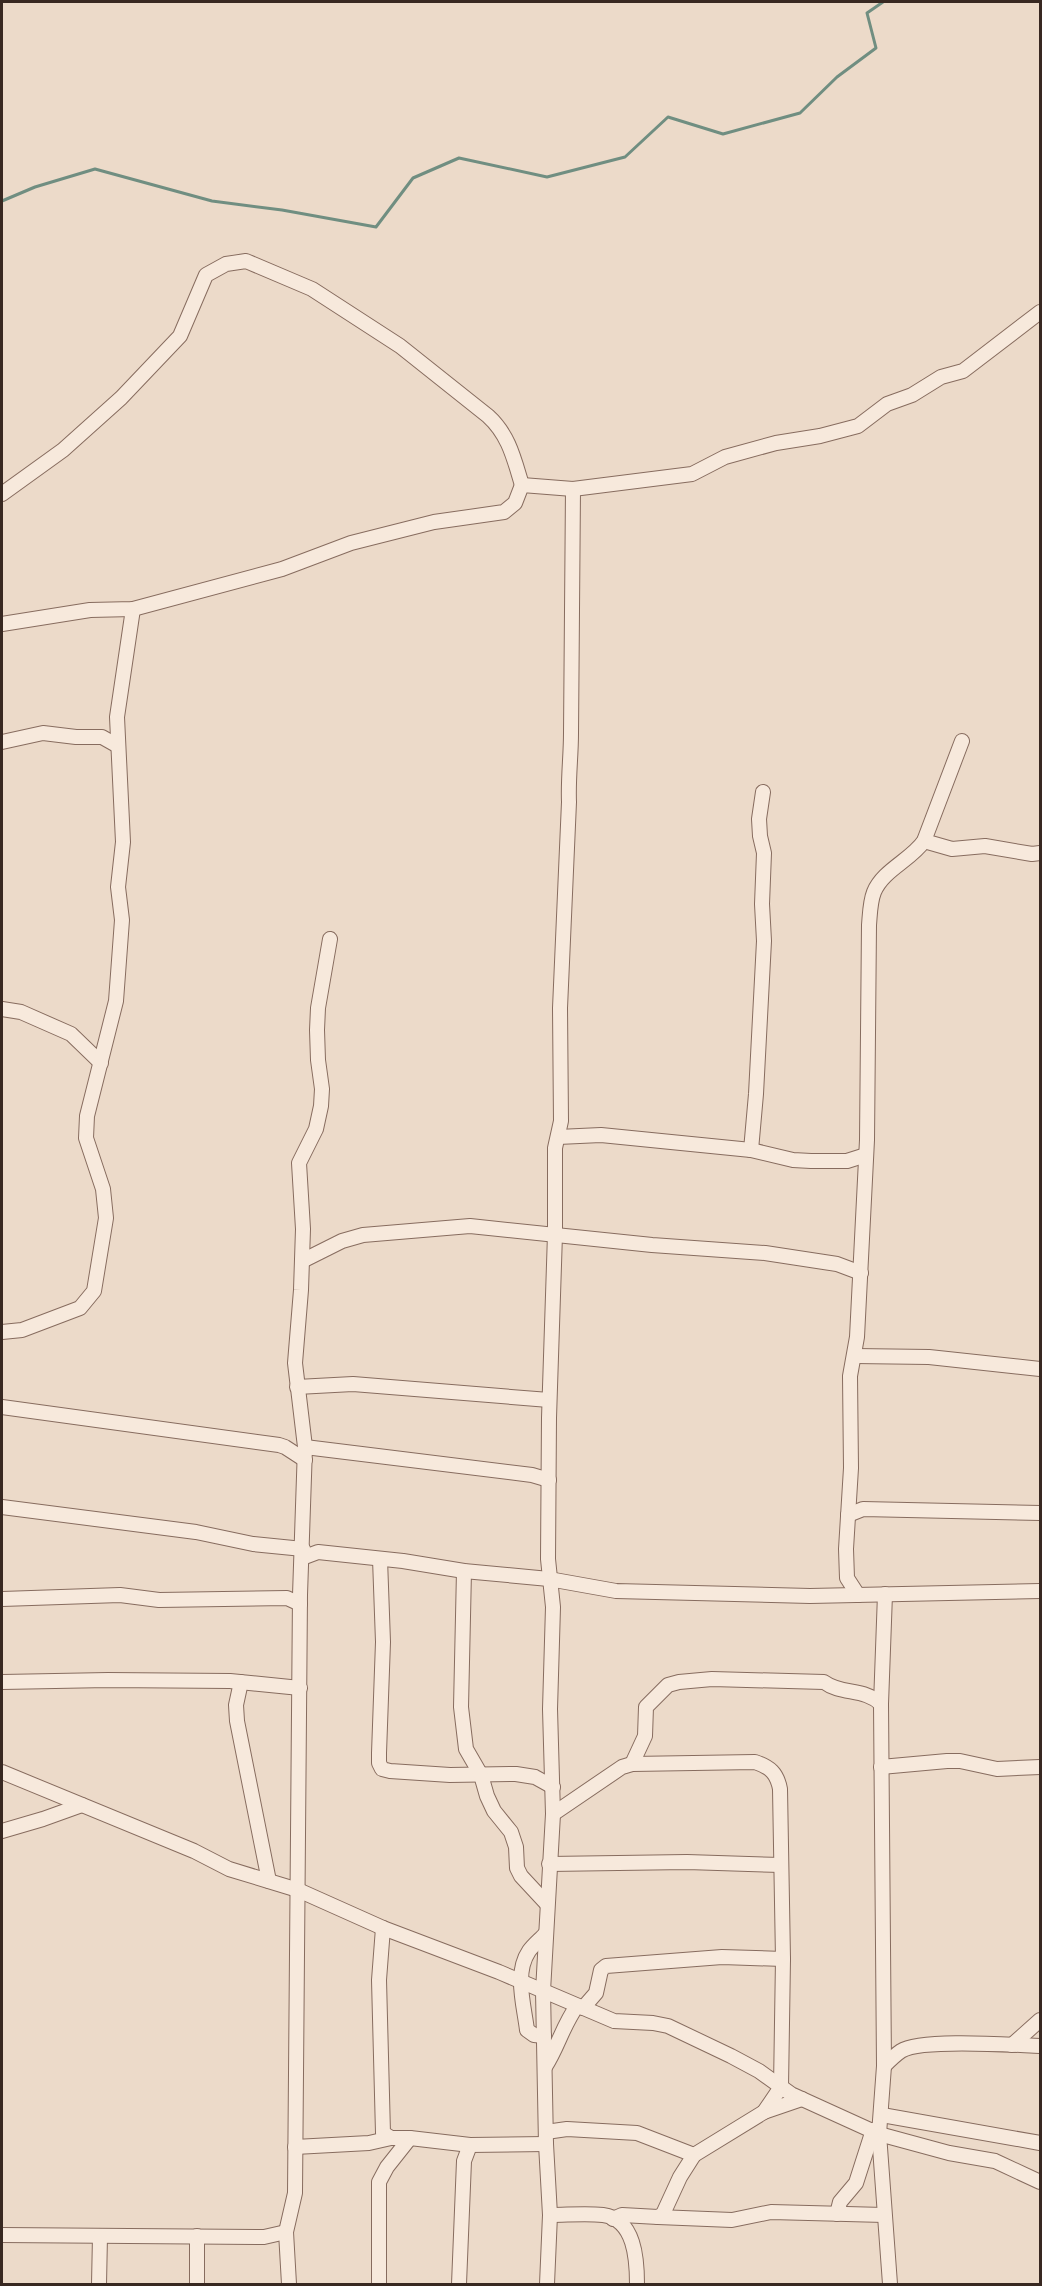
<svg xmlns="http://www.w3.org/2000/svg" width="1042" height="2286" font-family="'Zilla Slab',serif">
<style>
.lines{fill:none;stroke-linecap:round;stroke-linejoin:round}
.stream{stroke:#708e81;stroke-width:3}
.minor-casing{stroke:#876c5f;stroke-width:16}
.minor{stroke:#f7e9dc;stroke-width:14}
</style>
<rect width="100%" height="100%" fill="#ecdac9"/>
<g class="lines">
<polyline class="stream" points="2,201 35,187 95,169 212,201 282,210 376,227 413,178 459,158 547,177 625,157 668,117 723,134 800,113 837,77 876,48 867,13 883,2"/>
<defs>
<g id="minor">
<path d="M2,494L63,450L121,398L180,336L206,275L226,264L246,261L312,289L400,346L488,416C509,435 514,459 522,485"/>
<polyline points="2,624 90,610 133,609 282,569 351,543 434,522 504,512 515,503 522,485 573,489 692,474 725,457 776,443 820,436 858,426 887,404 912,395 941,377 963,371 1040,312"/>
<polyline points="2,742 43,733 76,737 102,737 118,746"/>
<polyline points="924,841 952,849 985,846 1032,854 1040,853"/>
<polyline points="2,1009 21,1012 71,1034 101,1063"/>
<polyline points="558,1137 601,1135 751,1150 793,1160 811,1161 847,1161 866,1155"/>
<polyline points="751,1150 756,1094 764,941 762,904 764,853 760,836 759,819 763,792"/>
<polyline points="302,1261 342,1241 363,1235 470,1226 652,1245 765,1253 837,1264 861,1273"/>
<polyline points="2,1332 22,1330 80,1308 94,1291 106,1218 103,1189 86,1138 87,1116 116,1001 122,920 118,887 123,842 117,717 133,609"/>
<polyline points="855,1356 929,1357 1040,1369"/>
<polyline points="297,1387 353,1384 549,1400"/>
<polyline points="2,1407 279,1445 285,1447 305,1460"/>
<polyline points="305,1447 532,1475 549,1480"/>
<polyline points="2,1507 196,1532 253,1544 303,1549"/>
<polyline points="848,1515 863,1509 1040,1513"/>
<polyline points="302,1558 318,1552 403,1561 464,1571 549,1579 616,1591 810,1596 1040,1591"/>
<polyline points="380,1559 383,1642 379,1753 379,1763 382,1769 390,1771 450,1775 516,1774 535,1777 553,1787"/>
<polyline points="464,1571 461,1707 466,1749 481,1775 487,1796 494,1811 511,1832 516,1847 517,1868 521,1876 547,1904"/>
<polyline points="885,1594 881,1704 884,2066 879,2134 890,2284"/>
<path d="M858,1595L847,1578L846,1549L851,1468L850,1376L857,1337L867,1140L869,925C870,914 870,902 874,892C883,870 911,860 924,841L962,741"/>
<polyline points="2,1599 120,1595 159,1600 287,1598 300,1604"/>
<polyline points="2,1682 108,1680 230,1681 300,1688"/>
<polyline points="241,1682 236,1705 237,1721 269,1881"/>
<path d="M632,1764L645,1736L646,1707L668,1685L679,1682L712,1679L824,1682C841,1695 865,1688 881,1704"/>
<polyline points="881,1767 947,1761 960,1761 997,1769 1040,1767"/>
<polyline points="2,1772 194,1851 229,1869 298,1890 383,1928 499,1972 614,2021 653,2023 668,2026 731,2056 759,2071 791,2094 879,2134 949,2153 995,2161 1040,2182"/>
<path d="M553,1814L622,1767L632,1764L755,1762C770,1767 777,1773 780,1789L783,1959L781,2087L764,2112L694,2155L680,2177L663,2214L658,2217L622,2215L613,2219"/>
<polyline points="2,1831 43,1819 82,1805"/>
<polyline points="549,1864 687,1862 781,1865"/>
<polyline points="383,1928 379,1980 383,2133 391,2138"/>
<polyline points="583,2008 596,1993 601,1970 606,1966 722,1957 783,1959"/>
<path d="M544,2036L534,2035L527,2030C524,2005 514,1973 529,1951C534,1944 541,1939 546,1933"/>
<polyline points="1012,2045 1040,2020"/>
<path d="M884,2066C889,2061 895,2055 901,2051C921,2038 1013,2045 1040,2046"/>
<path d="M545,2067C558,2047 563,2025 577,2006"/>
<polyline points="764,2112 802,2099"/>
<polyline points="882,2115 1040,2143"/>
<polyline points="546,2132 567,2129 637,2133 694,2155"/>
<polyline points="295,2147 369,2143 391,2138 410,2138 470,2145 546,2144"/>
<polyline points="837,2214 840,2202 856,2183 873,2130"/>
<path d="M550,2215C567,2215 586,2213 603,2215C635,2219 637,2260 637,2284"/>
<polyline points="658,2217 732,2220 771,2212 884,2215"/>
<polyline points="2,2235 264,2237 286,2232"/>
<polyline points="197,2236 197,2284"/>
<polyline points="99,2284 100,2236"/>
<polyline points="289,2284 286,2232 295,2193 300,1595 305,1447 295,1363 301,1290 303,1229 299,1163 316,1129 321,1106 322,1089 318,1060 317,1030 318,1008 330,939"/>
<polyline points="379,2284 379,2182 387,2167 410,2138"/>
<polyline points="459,2284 464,2161 470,2145"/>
<path d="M547,2284L550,2215L546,2144L543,1991L553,1814L550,1709L553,1607L548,1559L549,1418L555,1234V1148L561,1121L560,1008L569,802C568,778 571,757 571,733C571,652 573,570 573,489"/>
</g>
</defs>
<use href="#minor" class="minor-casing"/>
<use href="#minor" class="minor"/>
</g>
<rect width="1042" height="2286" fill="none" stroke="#382821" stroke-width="6"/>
</svg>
